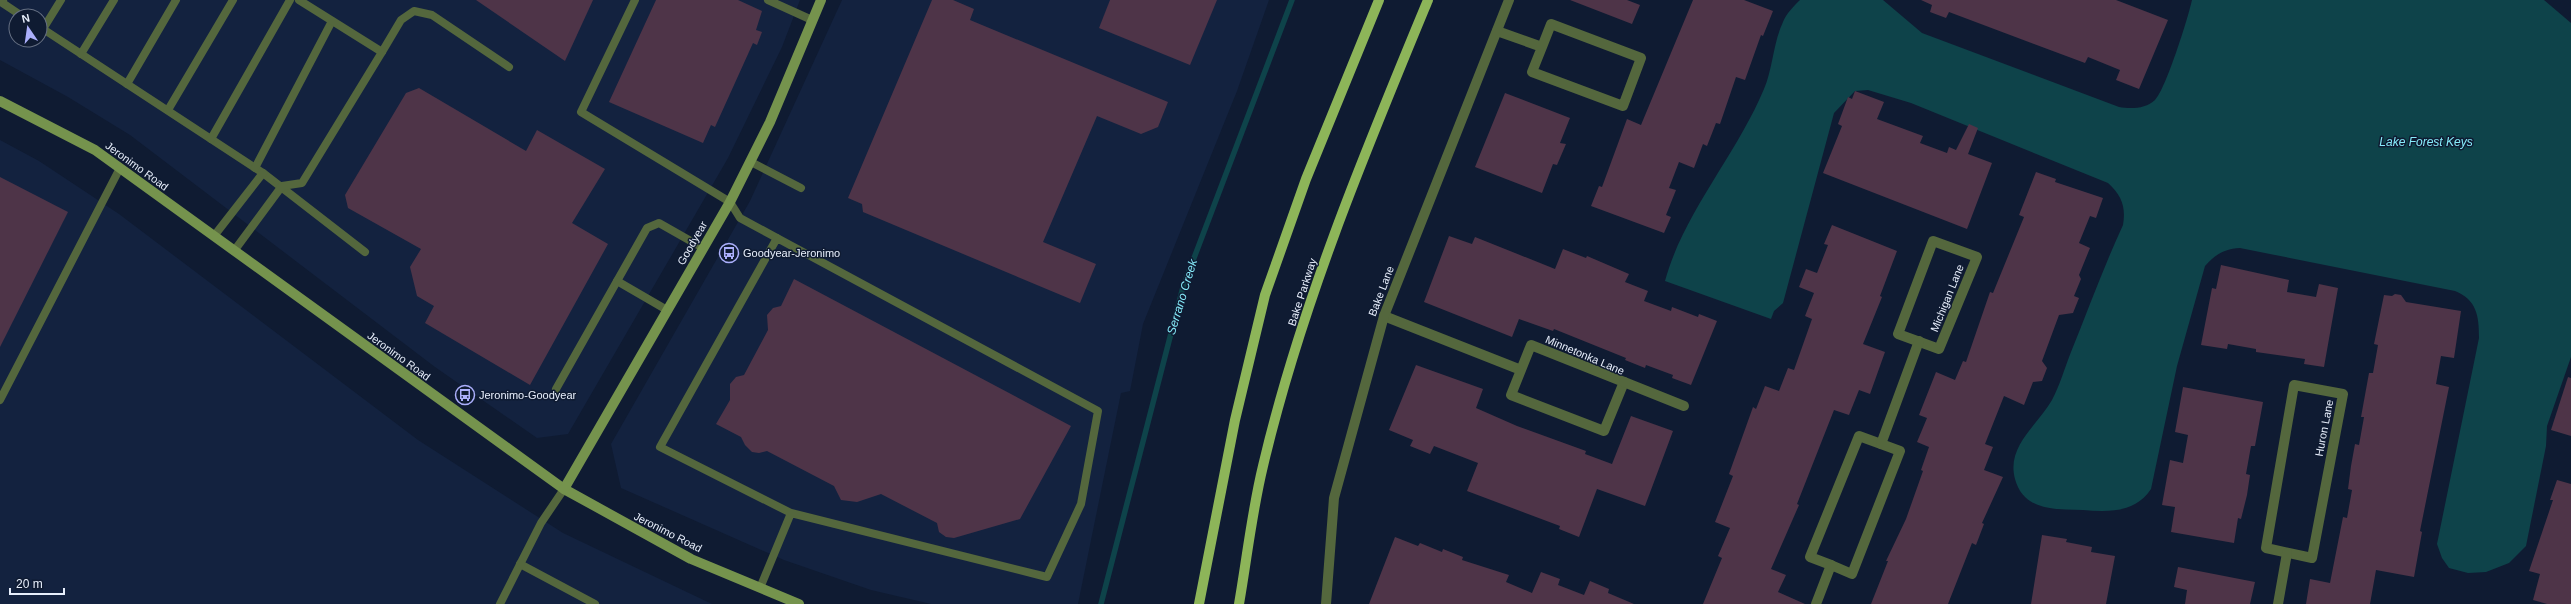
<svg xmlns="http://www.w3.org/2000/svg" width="2571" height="604" font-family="Arial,sans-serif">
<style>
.built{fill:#13223f;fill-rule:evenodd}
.water{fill:#0e434a}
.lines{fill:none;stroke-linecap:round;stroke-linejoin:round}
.stream{stroke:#0e434a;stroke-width:5.5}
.building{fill:#4e3448}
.lane{stroke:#54673d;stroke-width:8}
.street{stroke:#54673d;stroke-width:10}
.secondary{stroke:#75934d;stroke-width:10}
.primary{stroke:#8db559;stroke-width:10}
.labels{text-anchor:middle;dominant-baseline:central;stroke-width:3;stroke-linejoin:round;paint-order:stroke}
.street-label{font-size:11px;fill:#e8effc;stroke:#0f1b32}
.poi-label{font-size:11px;fill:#e8effc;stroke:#0f1b32;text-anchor:start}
.water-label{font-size:12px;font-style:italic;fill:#86ebfa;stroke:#0f1b32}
</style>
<rect width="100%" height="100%" fill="#0f1b32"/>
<g class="built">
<path d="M0,0H800L782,47L728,158L568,434L537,438L435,367L130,135L68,97L0,60ZM16,16H40V40H16Z"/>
<polygon points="842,0 1269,0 1237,91 1143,324 1130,391 1121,393 1078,604 931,604 871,590 784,560 621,488 611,444 750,201"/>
<polygon points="0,140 39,161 119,214 418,440 563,533 712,604 0,604"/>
</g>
<path class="water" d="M1800,0H1883L1922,33L2119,107C2130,109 2146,109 2155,100C2166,89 2188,18 2192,0H2544L2571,23V357L2547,426L2546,446L2526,546L2509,563L2486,572L2468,573L2449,568L2442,558L2437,544L2479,338C2479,316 2477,300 2455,291L2240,248C2224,249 2216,254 2205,266L2177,366L2151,489C2135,513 2109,512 2083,510C2056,509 2024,512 2015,479C2006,446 2038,425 2052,400C2060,385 2065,367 2071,352C2088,310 2104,266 2123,225C2126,207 2122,196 2108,183L1911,103L1868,90L1855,91L1834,113L1783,303L1774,311L1771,319L1665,281C1683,214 1737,154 1764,89C1773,68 1773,43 1783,22C1786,14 1794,6 1800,0Z"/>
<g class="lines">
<polyline class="stream" points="1101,604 1183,287 1292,0"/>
</g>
<g class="building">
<polygon points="476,0 593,0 565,61"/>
<polygon points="656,0 738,0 762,11 756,30 762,32 757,45 753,43 715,127 711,125 703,143 609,102"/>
<polygon points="932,0 953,0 974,9 970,20 1168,102 1158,127 1141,134 1097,116 1043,242 1096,264 1080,303 863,212 862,204 848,198"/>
<polygon points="1110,0 1217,0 1190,65 1099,28"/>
<polygon points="1570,0 1627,0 1640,5 1632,24"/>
<polygon points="1693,0 1744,0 1773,11 1763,36 1761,35 1745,80 1736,77 1720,124 1716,123 1707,146 1703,144 1694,168 1679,162 1669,188 1676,190 1666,215 1671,217 1664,233 1591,206 1599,186 1602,187 1627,119 1641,125"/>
<polygon points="1921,0 2116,0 2168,20 2139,89 2116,80 2120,70 2088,57 2085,63 1949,12 1946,18 1930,12 1932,5"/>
<polygon points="419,88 526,151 537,130 605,169 572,223 608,244 530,385 425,323 434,306 417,296 410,267 421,249 348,208 345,195 406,93"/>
<polygon points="1855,91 1884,102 1877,119 1923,136 1920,143 1947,153 1949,147 1956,150 1969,124 1978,128 1968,154 1992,163 1967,229 1823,173 1842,126 1838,124 1848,97 1852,99"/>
<polygon points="1505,93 1570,118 1560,143 1566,144 1557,165 1553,164 1542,193 1475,167"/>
<polygon points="2036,172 2056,179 2055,182 2103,198 2096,218 2090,216 2079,243 2090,248 2079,275 2081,279 2074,296 2079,298 2073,313 2059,315 2042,361 2047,368 2042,381 2033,382 2024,405 2004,396 1985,444 1993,447 1984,470 2003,477 1982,523 1984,524 1976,545 1972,543 1948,604 1871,604 1888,561 1886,561 1906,519 1923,471 1921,470 1929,447 1917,442 1927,418 1919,415 1936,372 1955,380 1963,361 1966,362 1990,292 1993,293 2024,217 2019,215"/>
<polygon points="0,177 68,212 0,347"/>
<polygon points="1832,225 1897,251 1880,296 1882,297 1863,344 1885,352 1870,394 1859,390 1849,415 1834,410 1797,504 1799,505 1771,569 1786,575 1778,592 1805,604 1703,604 1722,558 1718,556 1730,528 1715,522 1733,476 1729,474 1753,407 1756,409 1765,386 1779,391 1788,368 1794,370 1812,319 1805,316 1814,293 1799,287 1806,269 1817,273 1828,245 1824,244"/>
<polygon points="1449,236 1472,244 1475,237 1555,269 1563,249 1586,258 1587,256 1629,274 1625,282 1648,291 1644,301 1671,311 1672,307 1698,317 1699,314 1717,321 1691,385 1672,378 1673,375 1646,365 1645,368 1625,360 1626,358 1554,329 1553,331 1519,319 1512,337 1424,302"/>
<polygon points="2221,265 2289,280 2287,292 2316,297 2319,284 2338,288 2324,367 2304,364 2305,359 2256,352 2256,349 2228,344 2227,349 2201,345 2212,288 2216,289"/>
<polygon points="794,279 1071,426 1020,519 954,538 946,537 939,532 937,523 881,494 857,502 841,500 834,486 767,451 759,453 752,452 745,445 741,437 716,424 730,400 730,384 736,377 744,375 768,330 767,315 773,308 781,306"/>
<polygon points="2395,294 2401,295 2406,302 2461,311 2454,358 2441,356 2436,384 2449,387 2420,531 2422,532 2414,577 2376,570 2370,604 2306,604 2310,579 2330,583 2343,517 2347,518 2352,490 2348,489 2351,466 2355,444 2359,445 2364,417 2361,417 2369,373 2373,373 2378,345 2374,344 2384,295 2392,296"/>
<polygon points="1416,365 1483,389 1476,408 1517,426 1586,451 1585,454 1612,464 1631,416 1673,431 1645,506 1597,489 1579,537 1559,529 1560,526 1467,491 1478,463 1434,446 1430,454 1410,446 1413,440 1389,430"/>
<polygon points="2568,377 2571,378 2571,436 2551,430"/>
<polygon points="2183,387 2263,402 2255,446 2251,446 2246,474 2250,475 2247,495 2241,519 2238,518 2234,543 2171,532 2175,507 2162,505 2170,460 2183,463 2188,435 2175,432"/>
<polygon points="2557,480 2571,484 2571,604 2547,604 2533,600 2540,574 2529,571 2553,500 2550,500"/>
<polygon points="2042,535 2067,539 2066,542 2092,547 2091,552 2115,556 2106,604 2031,604"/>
<polygon points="1395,537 1418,546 1420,543 1442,552 1443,549 1463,557 1462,560 1509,575 1506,582 1532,593 1541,572 1560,579 1558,585 1584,595 1590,581 1609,589 1608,593 1634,604 1369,604"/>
<polygon points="2178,567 2255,582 2250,604 2185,604 2187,590 2174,587"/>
</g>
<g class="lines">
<g class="lane">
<polyline points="3,0 1,2 22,16"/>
<polyline points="635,0 581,112 730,202 740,218 777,238"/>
<polyline points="768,0 812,20"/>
<polyline points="40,27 263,173 365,252"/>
<polyline points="43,29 61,0"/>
<polyline points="382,52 401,20 414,11 432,15 509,67"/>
<polyline points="81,54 114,0"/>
<polyline points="127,84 176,0"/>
<polyline points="168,110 233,0"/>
<polyline points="211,139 290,0"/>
<polyline points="751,162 801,188"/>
<polyline points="255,168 332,21"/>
<polyline points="214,236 263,173"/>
<polyline points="234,251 282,186 302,183 382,52 299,0"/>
<polyline points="617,281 667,310"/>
<polyline points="556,389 647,228 659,223 703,248"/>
<polyline points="0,400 120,168"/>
<polyline points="520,564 595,604"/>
<polyline points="760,588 791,513 660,447 777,238 1098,411 1081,504 1047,577 791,513"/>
<polyline points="500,604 541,523 564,489"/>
</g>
<g class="street">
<polyline points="1497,31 1542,47 1532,72 1623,106 1641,58 1551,24 1542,47"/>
<polygon points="1933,241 1977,257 1939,349 1898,334"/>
<polyline points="1384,316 1521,370 1511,395 1604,431 1624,382 1531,345 1521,370"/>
<polyline points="1624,382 1684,406"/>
<polygon points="2294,385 2343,394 2312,558 2266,548"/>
<polyline points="1831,565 1810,557 1859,436 1881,444"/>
<polyline points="1326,604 1334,498 1384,316 1509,0"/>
<polyline points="1816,604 1831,565 1852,574 1900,451 1881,444 1919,341"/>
<polyline points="2278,604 2287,553"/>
</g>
<g class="secondary">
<polyline points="0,101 95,150 564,489 691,559 799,604"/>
<polyline points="564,489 730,202 770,122 821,0"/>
</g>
<g class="primary">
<polyline points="1199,604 1235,420 1265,295 1306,179 1379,0"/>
<path d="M1239,604C1247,558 1252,511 1263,466C1301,305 1365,152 1428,0"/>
</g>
</g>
<defs>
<symbol id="bus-ring" viewBox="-11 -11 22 22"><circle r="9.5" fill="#0f1b32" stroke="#abaffb" stroke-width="1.5"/><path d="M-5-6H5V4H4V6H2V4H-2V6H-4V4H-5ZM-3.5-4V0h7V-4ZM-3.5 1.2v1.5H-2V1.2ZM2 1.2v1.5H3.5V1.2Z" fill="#abaffb"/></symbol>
</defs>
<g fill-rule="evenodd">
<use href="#bus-ring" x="718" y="242" width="22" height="22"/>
<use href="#bus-ring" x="454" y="384" width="22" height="22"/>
</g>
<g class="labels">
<g class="street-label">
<text transform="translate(137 166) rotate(36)">Jeronimo Road</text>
<text transform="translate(692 243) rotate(-60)">Goodyear</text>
<text transform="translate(1381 291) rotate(-69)">Bake Lane</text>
<text transform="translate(1302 292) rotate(-72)">Bake Parkway</text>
<text transform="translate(1947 298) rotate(-68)">Michigan Lane</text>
<text transform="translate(1585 355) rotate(23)">Minnetonka Lane</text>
<text transform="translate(399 356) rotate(36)">Jeronimo Road</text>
<text transform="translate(2324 428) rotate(-79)">Huron Lane</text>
<text transform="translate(668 532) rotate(27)">Jeronimo Road</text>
</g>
<g class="poi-label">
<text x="743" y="253">Goodyear-Jeronimo</text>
<text x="479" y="395">Jeronimo-Goodyear</text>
</g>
<g class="water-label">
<text x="2426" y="142">Lake Forest Keys</text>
<text transform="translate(1182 297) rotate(-73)">Serrano Creek</text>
</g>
</g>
<g transform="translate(28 28) rotate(347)"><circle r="19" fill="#0f1b32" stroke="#667083"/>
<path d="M0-3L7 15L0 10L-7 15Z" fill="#abaffb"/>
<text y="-6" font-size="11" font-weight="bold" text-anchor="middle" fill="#e8effc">N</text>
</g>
<path d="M10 588v6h54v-6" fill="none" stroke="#e8effc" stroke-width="2"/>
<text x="16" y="588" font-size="12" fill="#e8effc" stroke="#0f1b32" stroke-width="3" paint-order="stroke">20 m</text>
</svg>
